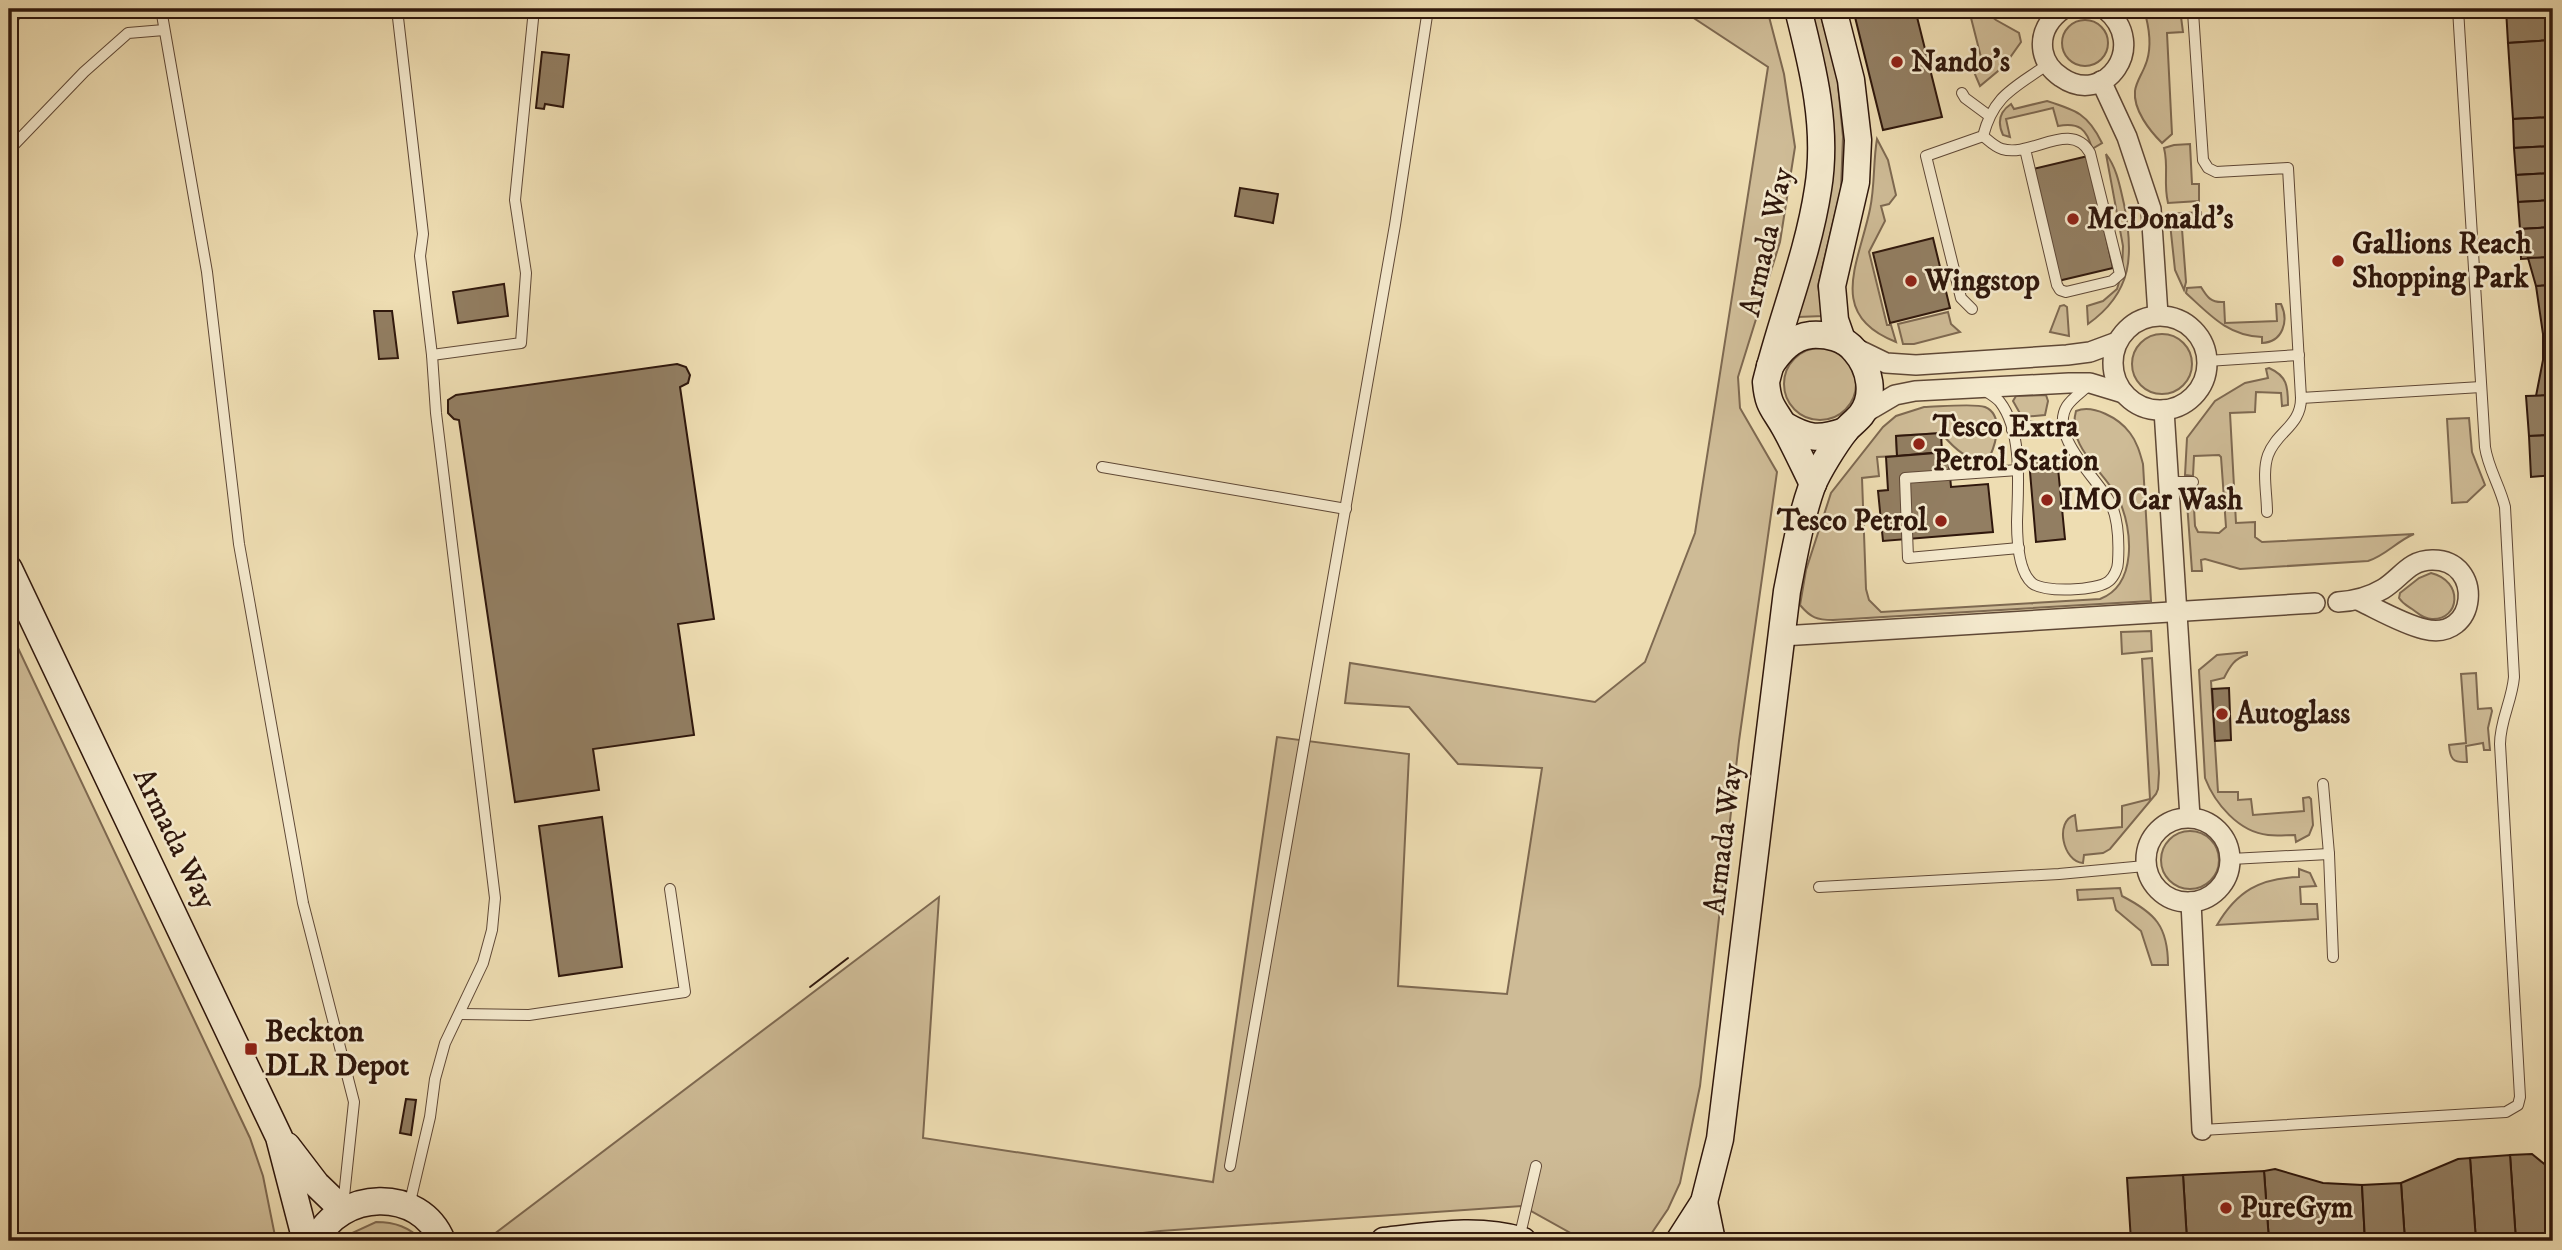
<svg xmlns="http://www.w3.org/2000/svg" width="2562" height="1250" font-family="'IM FELL DW Pica',serif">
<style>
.green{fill:#cebb96;stroke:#7e6951;stroke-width:2}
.building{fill:#927e62;stroke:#2f170c;stroke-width:2}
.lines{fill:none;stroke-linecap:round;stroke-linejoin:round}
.lane-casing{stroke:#5f4836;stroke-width:12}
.street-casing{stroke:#5f4836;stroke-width:22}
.secondary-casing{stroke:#2f170c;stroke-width:29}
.lane{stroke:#f4e9cd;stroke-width:10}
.street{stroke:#f4e9cd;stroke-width:19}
.secondary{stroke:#f4e9cd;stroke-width:26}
.tram{stroke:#2f170c;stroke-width:2}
.poi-dot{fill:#8f2418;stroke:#f4e9cd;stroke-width:2.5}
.labels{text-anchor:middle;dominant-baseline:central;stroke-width:5;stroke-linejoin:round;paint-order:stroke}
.poi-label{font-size:30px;font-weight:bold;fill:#2f170c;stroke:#f4e9cd;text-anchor:start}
.street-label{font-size:30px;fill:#2f170c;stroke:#f4e9cd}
</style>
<rect width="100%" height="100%" fill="#eeddb2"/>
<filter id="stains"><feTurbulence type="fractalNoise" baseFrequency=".00286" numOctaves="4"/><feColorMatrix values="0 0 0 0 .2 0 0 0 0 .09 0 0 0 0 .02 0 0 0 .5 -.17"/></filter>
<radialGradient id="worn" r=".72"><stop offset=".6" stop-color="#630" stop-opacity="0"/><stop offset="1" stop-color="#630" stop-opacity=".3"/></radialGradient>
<g class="green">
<polygon points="1680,9 1767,9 1784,74 1795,147 1780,242 1738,377 1740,408 1777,472 1739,741 1700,1086 1680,1183 1668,1209 1647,1240 1585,1241 1522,1206 1160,1231 1074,1241 485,1241 939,897 923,1138 1213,1182 1277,737 1409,754 1398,986 1507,994 1542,768 1458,764 1409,707 1345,703 1350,663 1595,702 1645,662 1695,533 1768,67"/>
<polygon points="1809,9 1819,9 1837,74 1843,137 1841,189 1818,286 1823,316 1798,317 1833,153 1833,120 1825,66"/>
<polygon points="1952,9 1982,9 1996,20 2019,33 2021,42 2004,66 1980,86 1974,72 1984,69 1970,14 1955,17"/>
<path d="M2163,9H2180L2183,32L2167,33L2172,134L2162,143C2150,131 2133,110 2135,91C2136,82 2142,74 2145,66C2152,50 2150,33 2146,17Z"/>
<circle cx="2085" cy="43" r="23"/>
<path d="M2047,101C2076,110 2088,114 2102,143L2092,149C2087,129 2079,122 2058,126L2053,108L2006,119L2010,137L2003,135C1997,122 1999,112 2011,104L2014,109Z"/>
<path d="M1877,139L1888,160L1896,195L1889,204L1881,206L1885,221L1869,252L1887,325H1891L1896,342C1826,315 1859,263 1870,209C1875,186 1873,162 1877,139Z"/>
<path d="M2190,144L2192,184H2199V201L2168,203C2163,182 2169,168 2164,148L2174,145Z"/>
<path d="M2106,154C2117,168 2120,187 2124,204C2134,255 2133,292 2088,324L2087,306L2103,301L2117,289L2122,272L2123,246Z"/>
<polygon points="2201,212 2202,227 2182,229 2186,282 2184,290 2175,270 2169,214"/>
<path d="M2201,287C2207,297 2211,303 2224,302L2225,323L2277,321L2276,304H2281C2289,321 2283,342 2262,343V337C2228,336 2210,315 2186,293L2187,288Z"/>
<polygon points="2064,305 2067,307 2069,336 2050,332 2060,306"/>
<polygon points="1948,312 1951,324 1960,332 1914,344 1903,344 1898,324"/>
<circle cx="2162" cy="364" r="30"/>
<circle cx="1820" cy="384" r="36"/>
<path d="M2269,368C2287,376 2288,386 2288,405L2282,406L2281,393L2256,392L2255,412L2230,413L2236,523L2255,522V537L2262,542L2414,534C2397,541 2385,556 2368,561L2240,569L2205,559L2201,560L2202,571H2192L2186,489H2193L2195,526L2198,532L2219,533L2226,527L2221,457L2219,455L2194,456L2193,476L2185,475L2187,438L2215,401L2245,383L2268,378L2266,369Z"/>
<polygon points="2046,395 2048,401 2045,415 2022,417 2013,401 2016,396"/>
<path d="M1924,407C1936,407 1975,403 1985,407C2004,415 1996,443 1990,456C1968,464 1954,448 1941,433L1896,436L1897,456L1877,457L1879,476L1862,478L1866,589L1869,600L1881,612L2100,599C2137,585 2133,530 2119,500C2105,471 2066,448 2076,411C2093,404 2119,418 2130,433C2137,442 2140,453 2143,464L2151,601L1833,620C1817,620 1811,618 1800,605L1806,570L1831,493L1883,427L1896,416Z"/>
<polygon points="2469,418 2472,452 2485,485 2467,502 2452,503 2447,419"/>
<path d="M2431,573C2464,581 2460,620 2432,619C2423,619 2418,613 2412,609C2406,605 2403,604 2399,598L2400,593L2419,578Z"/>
<polygon points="9,629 250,1138 263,1176 276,1241 9,1241"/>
<polygon points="2151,631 2152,651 2122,654 2121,632"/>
<path d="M2247,652V655C2235,658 2230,666 2224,678L2211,681L2218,792H2238V800L2251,799L2253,815L2304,811L2303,798L2309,797L2311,799L2313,825L2309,835L2296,842L2295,835C2286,835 2277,836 2268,835C2239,832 2215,804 2205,778L2199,670L2217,655Z"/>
<path d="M2152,658L2159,773L2158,789L2156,794L2110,849L2103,853L2084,855L2083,863C2063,862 2054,821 2075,815L2077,831L2122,827V806L2150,799L2142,659Z"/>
<path d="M2476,673L2478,709L2491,708L2492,711L2488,728L2490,750H2484L2483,743L2466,746L2467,762C2453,763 2450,759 2449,745L2466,743L2461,674Z"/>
<circle cx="2190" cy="860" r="29"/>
<path d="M2299,869L2310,873L2316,886L2300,887L2301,904H2317L2318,919L2217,925C2237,891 2260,878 2299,877Z"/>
<path d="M2120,888L2122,896C2155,913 2168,926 2168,965H2152L2141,931L2116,910L2113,898L2078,900L2077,890Z"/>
<path d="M376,1222C395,1222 409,1227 423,1241H343L352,1233Z"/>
</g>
<g class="building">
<polygon points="1853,9 1915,9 1942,117 1883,130"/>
<polygon points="2506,9 2553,9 2553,40 2508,43"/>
<polygon points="2553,40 2553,117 2513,119 2508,43"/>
<polygon points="542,52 569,55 563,107 545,104 544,109 536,108"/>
<polygon points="2553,117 2553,146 2514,148 2513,119"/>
<polygon points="2553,146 2553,173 2516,175 2514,148"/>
<polygon points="2088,156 2113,268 2058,281 2033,169"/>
<polygon points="2553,173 2553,200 2518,202 2516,175"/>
<polygon points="1240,188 1278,194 1273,223 1235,216"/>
<polygon points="2553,200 2553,227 2520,229 2518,202"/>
<polygon points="2553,227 2553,257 2521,259 2520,229"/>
<polygon points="1933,238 1950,308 1890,323 1873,253"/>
<polygon points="2553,257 2553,285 2536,286 2528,258"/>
<polygon points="504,284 508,316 458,323 453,292"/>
<polygon points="2553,285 2553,334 2543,334 2536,286"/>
<polygon points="374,311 392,311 398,358 379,359"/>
<polygon points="2543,334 2553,334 2553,395 2536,396 2543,360"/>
<polygon points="677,364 686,367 690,375 688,383 680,387 714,619 678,624 694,735 593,749 599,790 515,802 459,420 454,419 448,413 448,400 456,395"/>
<polygon points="2553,395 2553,435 2529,436 2526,396"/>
<polygon points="1941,433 1942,452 1897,456 1896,436"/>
<polygon points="2553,435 2553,475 2531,477 2529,436"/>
<polygon points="1948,452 1951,487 1988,484 1993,532 1883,541 1878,491 1888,490 1886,457"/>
<polygon points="2057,458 2065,539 2036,542 2029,460"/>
<polygon points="2551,634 2553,634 2553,682"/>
<polygon points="2229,688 2231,740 2215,741 2212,689"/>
<polygon points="602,817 622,967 559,976 539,826"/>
<polygon points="406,1099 416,1100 411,1135 400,1133"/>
<polygon points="2532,1154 2553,1171 2553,1241 2516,1241 2510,1155"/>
<polygon points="2510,1155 2516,1241 2476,1241 2470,1158"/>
<polygon points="2470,1158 2476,1241 2405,1241 2401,1183 2458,1159"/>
<polygon points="2275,1169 2323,1183 2362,1185 2365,1241 2269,1241 2264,1171"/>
<polygon points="2264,1171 2269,1241 2187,1241 2183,1175"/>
<polygon points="2183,1175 2187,1241 2131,1241 2127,1178"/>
<polygon points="2401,1183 2405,1241 2365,1241 2362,1185"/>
</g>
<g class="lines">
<defs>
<g id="lane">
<polyline points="161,9 207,272 239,544 303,903 354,1102 343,1206"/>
<polyline points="397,9 423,234 420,256 432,355 436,413 495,898 492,930 483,963 445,1043 435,1079 430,1117 409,1206"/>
<polyline points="2245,9 2193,12 2203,160 2208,168 2216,172 2288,168 2301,398 2481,387"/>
<polyline points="9,25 19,9"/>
<polyline points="1962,93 1965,98 1988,115"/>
<path d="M1983,136C1988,140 1995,147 2002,149C2031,158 2071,119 2090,153L2120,274L2112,281L2066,292L2060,290L2057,285L2025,149"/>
<polyline points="9,150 84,72 128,33 164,30"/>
<path d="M1972,309L1961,298L1926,156L1983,136C1994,94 2015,88 2048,64"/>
<polyline points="432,355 521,343 526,273 515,200 534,9"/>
<polyline points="2207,361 2299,355"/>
<path d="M1983,389C1988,393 1996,397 2000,402C2023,432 2018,486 2017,522C2017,539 2018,571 2032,583C2044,593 2097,591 2109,581C2114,577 2118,568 2118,562C2119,544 2119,521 2111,504C2099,480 2048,436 2067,406C2072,398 2083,391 2090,384"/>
<polyline points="2012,430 2025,426 2066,431"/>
<polyline points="1102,467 1346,509"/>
<polyline points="2018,470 1905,478 1908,558 2019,548"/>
<polyline points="2168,482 2193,482"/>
<path d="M2267,512C2267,494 2262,472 2268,455C2277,431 2301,426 2301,398"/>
<polyline points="2323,784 2329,854 2333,957"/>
<polyline points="2231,859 2329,854"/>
<polyline points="1819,887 2059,874 2145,866"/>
<polyline points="461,1014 529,1015 685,992 670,889"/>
<path d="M2202,1130L2506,1112L2518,1105L2520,1097L2500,744C2500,720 2512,701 2514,677L2505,507C2500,486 2488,468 2485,447L2458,9"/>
<polyline points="1230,1166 1395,225 1428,9"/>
<polyline points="1519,1239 1536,1166"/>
</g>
<g id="street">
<path d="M2063,9C2049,19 2040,33 2043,51C2045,62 2052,71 2061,77C2105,108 2150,45 2105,9"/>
<polyline points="2101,81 2127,137 2151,209 2158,315"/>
<circle cx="2160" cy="363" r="47"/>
<polyline points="1853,347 1886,363 1916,365 2067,355 2090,352 2117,342"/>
<polyline points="2164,410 2190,817"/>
<polyline points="1861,415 1895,395 1915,391 2069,383 2090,383 2123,393"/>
<path d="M2338,602C2355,601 2368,598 2383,589C2401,578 2409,560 2432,560C2485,559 2478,643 2424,629C2403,624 2379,610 2360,601"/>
<polyline points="1782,636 2315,603"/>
<circle cx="2188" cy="860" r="42"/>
<polyline points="2191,902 2202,1130"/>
</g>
<g id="secondary">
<path d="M1798,9C1813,68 1828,128 1818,189C1808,255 1782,317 1766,382C1768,407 1774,408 1785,428C1795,446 1804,466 1813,484"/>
<polyline points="1833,9 1851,80 1858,140 1856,182 1832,286 1835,320 1842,340"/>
<path d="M1784,425C1808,439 1819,440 1845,431"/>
<polyline points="9,569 279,1137 306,1241"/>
<polyline points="287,1146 316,1184 343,1210"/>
<polyline points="1704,1202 1712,1241"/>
<path d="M316,1241C339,1190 420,1186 442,1241"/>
<path d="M1384,1241C1430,1236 1478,1227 1523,1241"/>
<path d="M1679,1241L1704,1202L1720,1139L1787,591C1794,556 1800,520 1812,486C1818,471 1835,444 1845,431C1850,425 1856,421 1861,415C1876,396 1870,368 1855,351C1845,338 1827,334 1811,335C1792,337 1780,351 1770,366"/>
</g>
</defs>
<use href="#lane" class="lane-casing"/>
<use href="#street" class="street-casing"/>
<use href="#secondary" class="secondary-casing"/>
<use href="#lane" class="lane"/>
<use href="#street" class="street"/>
<use href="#secondary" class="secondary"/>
<polyline class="tram" points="810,987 848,958"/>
</g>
<g class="poi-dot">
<circle cx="1897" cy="62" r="7"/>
<circle cx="2073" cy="219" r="7"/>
<circle cx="2338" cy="261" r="7"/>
<circle cx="1911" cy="281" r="7"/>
<circle cx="1919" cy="444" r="7"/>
<circle cx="2047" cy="500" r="7"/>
<circle cx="1941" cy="521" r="7"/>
<circle cx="2222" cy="714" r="7"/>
<rect x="244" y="1042" width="14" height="14" rx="3.5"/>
<circle cx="2226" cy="1208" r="7"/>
</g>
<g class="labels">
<g class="poi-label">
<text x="1911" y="62">Nando's</text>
<text x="2087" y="219">McDonald's</text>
<text x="2352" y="244">Gallions Reach<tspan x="2352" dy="34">Shopping Park</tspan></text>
<text x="1925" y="281">Wingstop</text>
<text x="1933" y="427">Tesco Extra<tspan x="1933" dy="34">Petrol Station</tspan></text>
<text x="2061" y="500">IMO Car Wash</text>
<text x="1927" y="521" text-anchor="end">Tesco Petrol</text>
<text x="2236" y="714">Autoglass</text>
<text x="265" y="1032">Beckton<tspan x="265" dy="34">DLR Depot</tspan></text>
<text x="2240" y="1208">PureGym</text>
</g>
<g class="street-label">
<text transform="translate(1767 242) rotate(-77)">Armada Way</text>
<text transform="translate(174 839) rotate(64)">Armada Way</text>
<text transform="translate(1724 839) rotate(-83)">Armada Way</text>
</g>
</g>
<rect width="2562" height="1250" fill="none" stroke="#eeddb2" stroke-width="35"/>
<rect x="10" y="10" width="2541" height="1229" fill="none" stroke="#2f170c" stroke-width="3.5"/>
<rect x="18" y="18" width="2527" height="1215" fill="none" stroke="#2f170c" stroke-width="2"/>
<rect width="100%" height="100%" filter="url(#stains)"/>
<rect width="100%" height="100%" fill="url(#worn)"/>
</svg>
